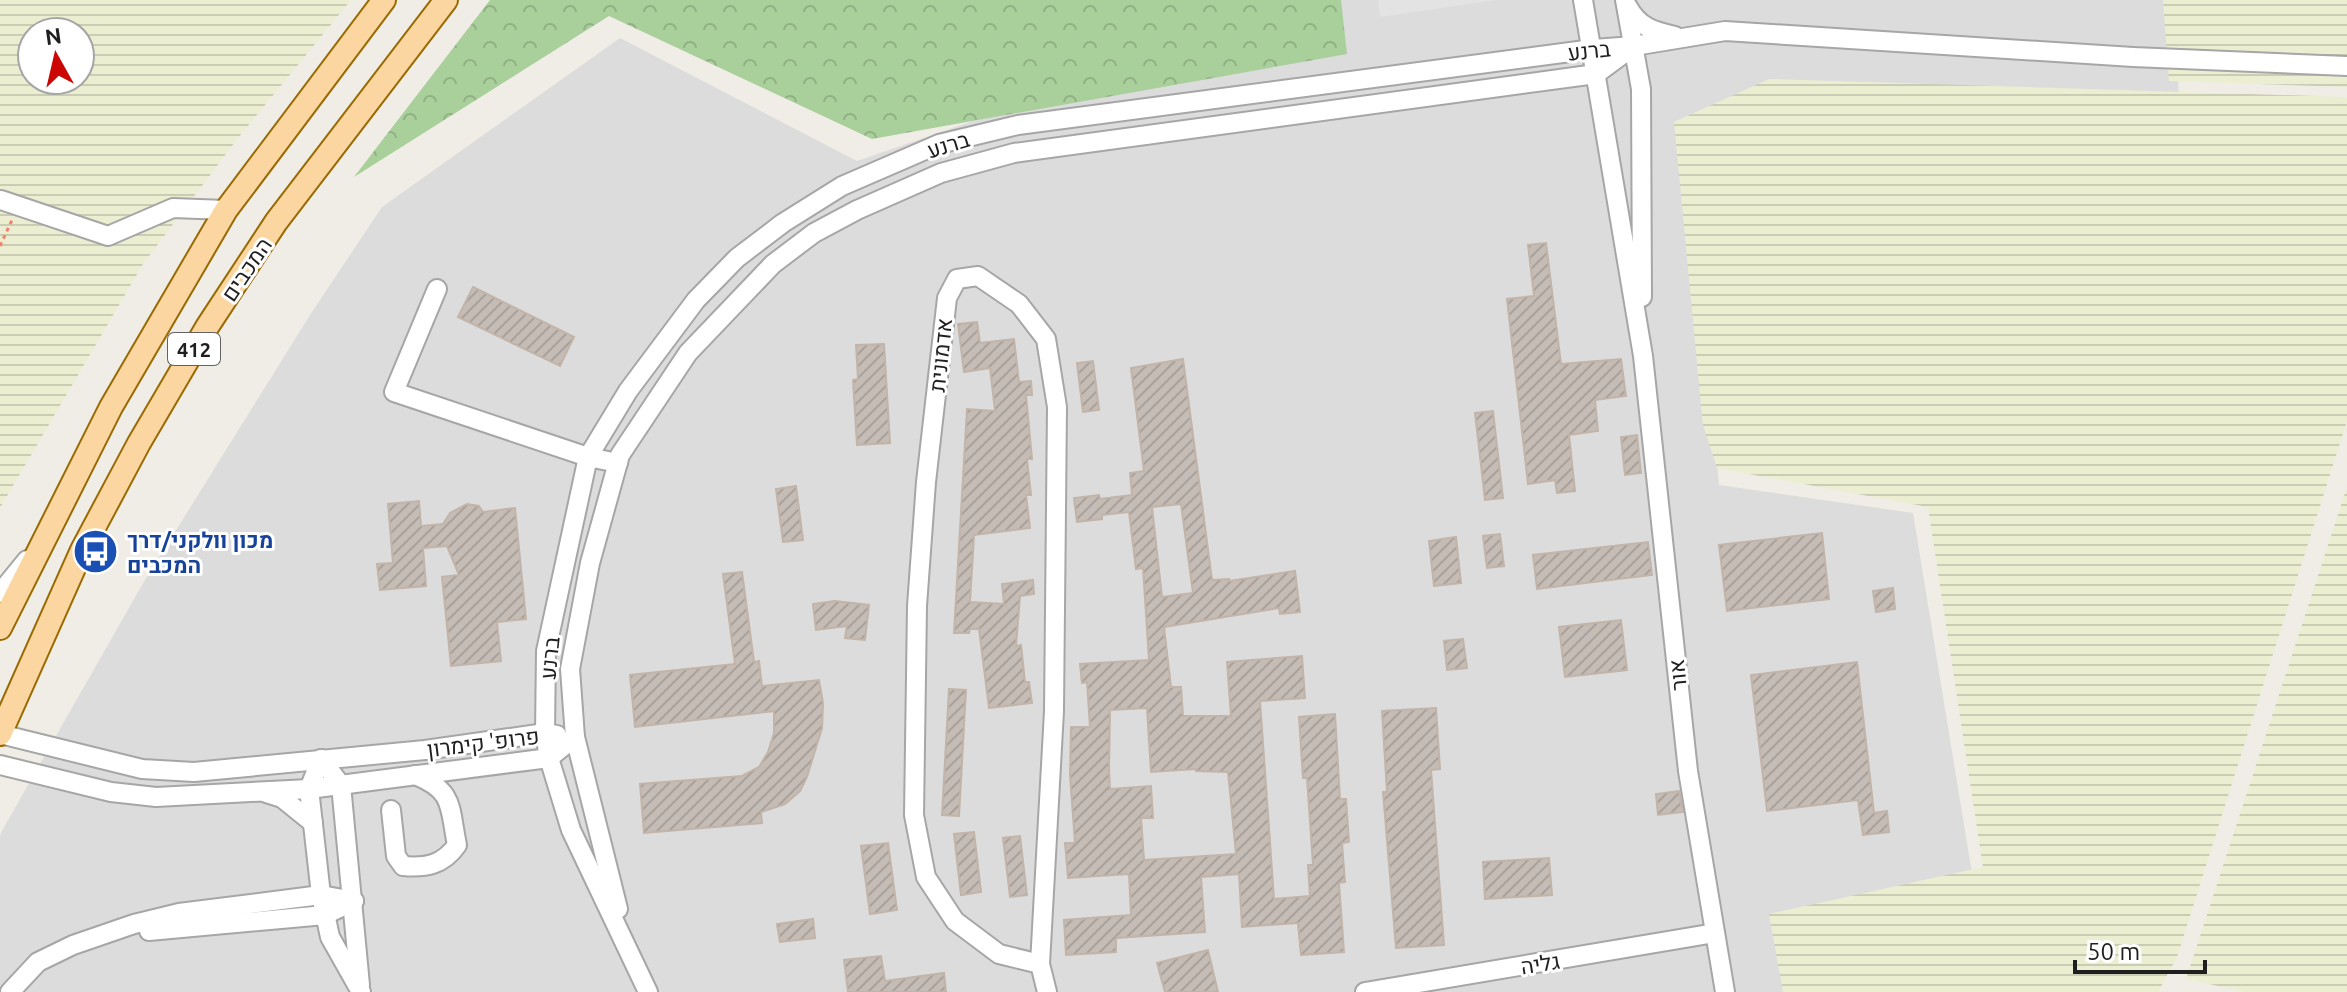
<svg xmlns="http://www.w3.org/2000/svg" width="2347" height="992" font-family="Ubuntu,Heebo,sans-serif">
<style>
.residential{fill:#dddcdc}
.farmland{fill:url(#farmland-rules);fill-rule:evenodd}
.forest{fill:url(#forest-crowns)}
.parking{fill:#e3e3e3}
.building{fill:url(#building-hatch);stroke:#c2b4a8;stroke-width:2;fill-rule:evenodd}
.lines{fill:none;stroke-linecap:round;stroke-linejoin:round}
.minor-casing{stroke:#a6a6a6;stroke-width:22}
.major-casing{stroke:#996a02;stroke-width:26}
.path{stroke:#f8806f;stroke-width:3;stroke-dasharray:4 4;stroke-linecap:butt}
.minor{stroke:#fff;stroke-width:18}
.major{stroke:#fbd6a0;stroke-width:22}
.labels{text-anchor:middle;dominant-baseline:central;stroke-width:6;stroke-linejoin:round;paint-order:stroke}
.shield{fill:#fff;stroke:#626262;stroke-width:2}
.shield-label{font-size:20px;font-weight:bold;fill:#1f1f1f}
.street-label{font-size:22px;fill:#1f1f1f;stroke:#fff}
.transit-label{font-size:22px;font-weight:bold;fill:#164399;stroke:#fff;text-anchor:start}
</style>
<defs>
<pattern id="farmland-rules" width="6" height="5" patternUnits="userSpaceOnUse" patternTransform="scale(2)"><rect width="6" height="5" fill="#eceed2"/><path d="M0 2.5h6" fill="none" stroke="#caccb4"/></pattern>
<pattern id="forest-crowns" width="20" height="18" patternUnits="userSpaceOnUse" patternTransform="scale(2)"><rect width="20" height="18" fill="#a9cf9b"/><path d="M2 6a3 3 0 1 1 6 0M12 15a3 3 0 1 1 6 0" fill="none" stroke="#91b185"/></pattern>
<pattern id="building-hatch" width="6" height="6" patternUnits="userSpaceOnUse" patternTransform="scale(2)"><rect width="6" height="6" fill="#c5bcb5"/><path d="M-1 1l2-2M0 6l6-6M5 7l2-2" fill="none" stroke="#a9a19b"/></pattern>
</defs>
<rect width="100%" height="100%" fill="#f0ede6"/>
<polygon class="residential" points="1323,0 2176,0 2179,111 1687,132 1719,485 1913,513 1974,886 1797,992 0,992 0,836 3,829 142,585 310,315 382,207 620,38 857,161"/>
<g class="farmland">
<path d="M0,0H351L238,138L143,264L0,508ZM32,32H80V80H32Z"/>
<polygon points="2163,0 2347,0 2347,87 2169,81"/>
<polygon points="1769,79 2347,97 2347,421 2177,957 2158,992 1783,992 1769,914 1983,867 1928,507 1717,468 1703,425 1674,122"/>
<polygon points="2347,487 2347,992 2246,992 2186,979"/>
</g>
<polygon class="forest" points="490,0 1341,0 1347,54 872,139 609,16 354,177"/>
<polygon class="parking" points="1378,0 1496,0 1380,17"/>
<g class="building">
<polygon points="1546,243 1561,364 1621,359 1626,396 1595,400 1598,431 1569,435 1575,491 1557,493 1555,480 1528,484 1507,299 1534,296 1528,245"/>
<polygon points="473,287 574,337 560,366 458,317"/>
<polygon points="977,322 980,343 1014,339 1019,382 1031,381 1032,395 1026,395 1032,459 1027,459 1031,495 1026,495 1030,528 974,535 970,602 1004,604 1002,584 1033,580 1034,594 1020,596 1016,646 1021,645 1025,682 1029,682 1032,703 989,708 979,629 970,629 969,633 954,633 967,409 995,411 990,368 964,372 958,324"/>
<polygon points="884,344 890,443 857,445 853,380 858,379 856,345"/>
<path d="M1183,359L1212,580L1229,579V581L1295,571L1300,612L1280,614L1279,608L1164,627L1171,687H1181L1183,716H1231L1227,662L1302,656L1305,698L1260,701L1274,899L1310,896L1308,865H1313L1307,778H1303L1299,717L1335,714L1340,799H1346L1349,842L1342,843L1345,882L1339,883L1344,952L1301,955L1298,923L1242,927L1239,874L1201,877L1205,932L1116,938V952L1066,955L1064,920L1131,915L1129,874L1068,878L1065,843H1075L1070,775L1071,727H1090L1087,682L1082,683L1080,664L1149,660L1143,568L1136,569L1129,512L1102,515V519L1077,522L1074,498L1099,495L1100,499L1132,495L1130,473L1144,471L1131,368ZM1181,504L1193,593L1162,597L1152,507ZM1147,708L1151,772L1196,769V771L1228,772L1236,854L1144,860L1141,818H1153L1151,786L1110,789L1109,768L1110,710Z"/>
<polygon points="1093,361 1099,410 1083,412 1077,363"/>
<polygon points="1493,411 1503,498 1485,500 1475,413"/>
<polygon points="1637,435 1641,473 1625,475 1621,437"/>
<polygon points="796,486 803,540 783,542 776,489"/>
<polygon points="419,501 421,526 443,524 450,513 467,504 479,506 483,512 515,508 526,619 497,622 501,661 451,666 442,577 459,575 447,546 423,548 426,586 380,590 377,564 393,563 388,504"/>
<polygon points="1822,533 1829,599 1727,611 1719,545"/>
<polygon points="1500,534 1504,566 1487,568 1483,536"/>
<polygon points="1456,537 1461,583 1434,586 1429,541"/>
<polygon points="1648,542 1652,575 1537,589 1533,555"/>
<polygon points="742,572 754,662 759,661 762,686 819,680 823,703 822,728 807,777 800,791 785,804 761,812 762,823 644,833 640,784 742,776 759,767 768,752 774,733 774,711 635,727 630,675 735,664 723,574"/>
<polygon points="1893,588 1895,609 1876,612 1873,591"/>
<polygon points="835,601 869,605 865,640 845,638 847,626 816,630 813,604"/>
<polygon points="1621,620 1627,670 1565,677 1559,627"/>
<polygon points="1463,639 1467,668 1447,670 1444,641"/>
<polygon points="1857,662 1874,813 1887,811 1889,832 1863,835 1858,800 1767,811 1751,675"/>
<polygon points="949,689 966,690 959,816 942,815"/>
<polygon points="1436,708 1440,769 1431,770 1444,945 1396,948 1383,792 1387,792 1382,711"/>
<polygon points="1679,791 1683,812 1658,815 1656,794"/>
<polygon points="974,832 981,892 961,895 954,834"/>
<polygon points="1020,836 1027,895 1010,897 1003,838"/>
<polygon points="888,843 897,910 870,914 861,846"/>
<polygon points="1549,858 1552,895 1485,899 1483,862"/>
<polygon points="813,919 815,938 780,942 777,924"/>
<polygon points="1208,950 1218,992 1165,992 1157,963"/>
<polygon points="881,956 885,981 944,973 946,992 848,992 844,960"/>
</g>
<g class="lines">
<defs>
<g id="minor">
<polyline points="1583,0 1643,356 1688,771 1725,992"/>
<polyline points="1625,0 1641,89 1642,297"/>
<path d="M1628,7C1639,27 1653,31 1675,36"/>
<polyline points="1,200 108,236 173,208 226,210"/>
<polyline points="437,289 394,392 588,457 618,463"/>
<polyline points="0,593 27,560"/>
<polyline points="0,734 142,769 194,772 425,750 545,733 557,735"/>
<polyline points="321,759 309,789 321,895 330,937 361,992"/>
<polyline points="321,759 341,785 360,985"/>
<polyline points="0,765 111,792 156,797 309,789 549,758 575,737"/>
<polyline points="266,793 282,798 313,823"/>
<path d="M391,810L396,856L403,866C426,868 443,865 457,845C449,807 455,791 415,775"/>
<polyline points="618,909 575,737 570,669 590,563 620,455 688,353 773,264 814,233 857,210 941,173 1014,153 1596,74 1634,46"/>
<polyline points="149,931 325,915 354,901"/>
<polyline points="1040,964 999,954 955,921 926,877 914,815 917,606 926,482 947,298 957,279 978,276 1019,304 1046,339 1057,407 1054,711 1040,964 1047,992"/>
<polyline points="10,992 38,962 73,945 134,924 179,913 321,895 354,901"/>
<polyline points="648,992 571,830 549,758 545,733 546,651 588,457 628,391 696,300 737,258 783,223 842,186 939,144 1018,125 1593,49 1634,46 1725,31 2133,57 2347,66"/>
<polyline points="1365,992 1715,933"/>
</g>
<g id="major">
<polyline points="0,628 111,407 226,210 384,0"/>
<polyline points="0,734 82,550 139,443 207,327 276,222 446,0"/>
</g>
</defs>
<use href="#minor" class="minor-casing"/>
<use href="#major" class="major-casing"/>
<polyline class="path" points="0,246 12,220"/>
<use href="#minor" class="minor"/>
<use href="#major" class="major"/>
</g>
<defs>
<symbol id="bus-disc" viewBox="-11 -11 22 22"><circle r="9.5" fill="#1a4fb4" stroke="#fff"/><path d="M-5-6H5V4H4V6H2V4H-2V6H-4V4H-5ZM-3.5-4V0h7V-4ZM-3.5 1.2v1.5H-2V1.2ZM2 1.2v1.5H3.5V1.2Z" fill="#fff"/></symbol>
</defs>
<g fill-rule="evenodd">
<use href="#bus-disc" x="70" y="526" width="51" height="51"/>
</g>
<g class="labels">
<rect class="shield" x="168" y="333" width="52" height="32" rx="6"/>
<g class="shield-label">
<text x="194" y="349">412</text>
</g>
<g class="street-label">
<text transform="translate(1589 50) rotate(-6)">ברנע</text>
<text transform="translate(948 144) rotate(-17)">ברנע</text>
<text transform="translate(246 269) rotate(-56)">המכבים</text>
<text transform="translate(940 355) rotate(-84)">אדמונית</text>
<text transform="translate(549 658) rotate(-84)">ברנע</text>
<text transform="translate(1677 675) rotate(-96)">אור</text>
<text transform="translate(483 742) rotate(-7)">פרופ' קימרון</text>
<text transform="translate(1540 963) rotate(-9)">גליה</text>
</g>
<g class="transit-label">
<text x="127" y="539">מכון וולקני/דרך<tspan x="127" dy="25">המכבים</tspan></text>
</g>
</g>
<g transform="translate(56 56) rotate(352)"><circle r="38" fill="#ffffff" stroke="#a5a5a5" stroke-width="2"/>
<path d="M0-6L14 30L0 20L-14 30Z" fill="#cc0703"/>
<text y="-12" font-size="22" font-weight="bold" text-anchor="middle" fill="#1f1f1f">N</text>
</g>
<path d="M2075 960v12h130v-12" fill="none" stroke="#1f1f1f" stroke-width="4"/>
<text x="2087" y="960" font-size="24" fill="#1f1f1f" stroke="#ffffff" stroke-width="6" paint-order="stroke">50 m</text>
</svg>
